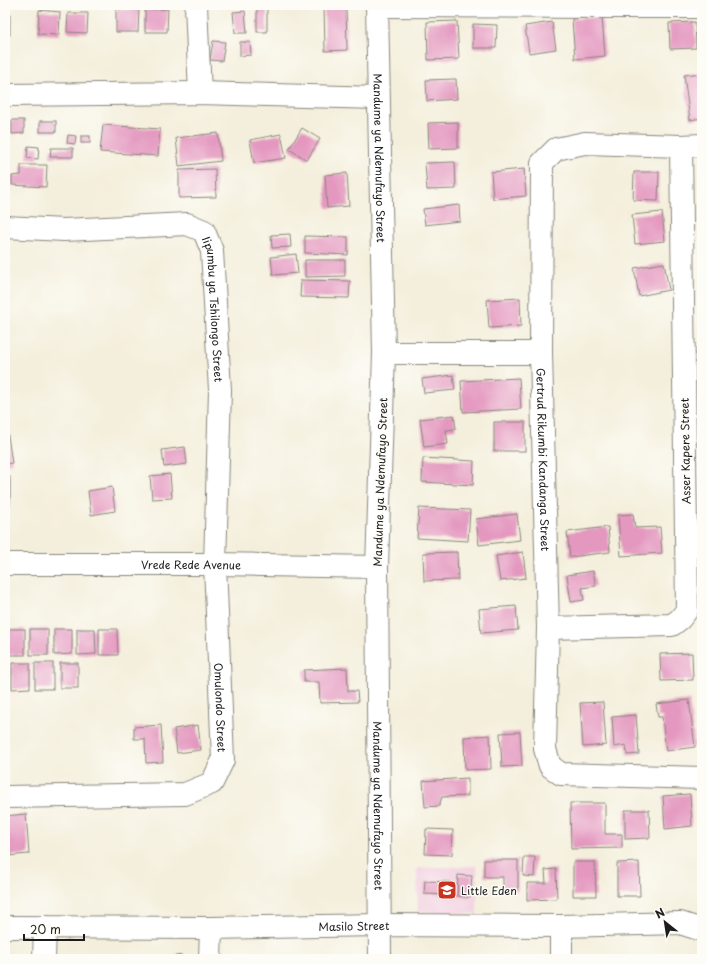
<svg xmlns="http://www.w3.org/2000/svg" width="707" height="964" font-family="'Playpen Sans',sans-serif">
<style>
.built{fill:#f2cfe0}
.building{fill:#e498c0}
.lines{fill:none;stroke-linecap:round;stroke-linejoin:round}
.minor-casing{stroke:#88867c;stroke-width:24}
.tertiary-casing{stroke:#88867c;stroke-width:24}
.minor{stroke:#fff;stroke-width:22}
.tertiary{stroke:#fff;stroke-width:22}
.labels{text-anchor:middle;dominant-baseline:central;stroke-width:3;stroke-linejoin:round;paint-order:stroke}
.street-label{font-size:11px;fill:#1c1c1c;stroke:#fdfcf7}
.poi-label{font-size:11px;fill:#1c1c1c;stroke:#fdfcf7;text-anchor:start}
</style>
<rect width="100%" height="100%" fill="#fdfcf7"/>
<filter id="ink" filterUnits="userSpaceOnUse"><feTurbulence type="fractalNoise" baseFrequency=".025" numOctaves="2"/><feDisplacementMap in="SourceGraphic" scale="8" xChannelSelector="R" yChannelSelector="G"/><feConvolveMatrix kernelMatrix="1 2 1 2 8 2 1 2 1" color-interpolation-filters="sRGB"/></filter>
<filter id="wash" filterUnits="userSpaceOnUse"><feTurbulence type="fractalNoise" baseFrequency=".012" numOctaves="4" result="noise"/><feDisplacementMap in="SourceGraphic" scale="16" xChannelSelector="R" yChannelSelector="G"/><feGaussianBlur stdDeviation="0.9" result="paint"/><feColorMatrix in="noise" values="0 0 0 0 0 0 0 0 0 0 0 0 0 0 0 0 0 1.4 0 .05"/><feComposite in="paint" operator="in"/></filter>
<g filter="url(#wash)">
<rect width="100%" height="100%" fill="#f4efdc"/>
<polygon class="built" points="477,866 477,914 418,912 417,868"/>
<g id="blocks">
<g class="building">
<rect x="257" y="5" width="10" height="27"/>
<polygon points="324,5 346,5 347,50 325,51"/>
<polygon points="116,9 139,10 138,32 116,32"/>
<polygon points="168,9 167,32 145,32 145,10"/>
<polygon points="39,10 60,12 59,35 38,34"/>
<polygon points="245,11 247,33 235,33 233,12"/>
<rect x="5" y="13" width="5" height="22"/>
<polygon points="68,13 88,13 87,33 67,32"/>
<polygon points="602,17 605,56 575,59 572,19"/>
<polygon points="457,21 459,59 428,60 427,22"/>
<polygon points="552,22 556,49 529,53 525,26"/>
<polygon points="695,22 696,48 670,49 669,23"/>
<polygon points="473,24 497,25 496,48 473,48"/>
<polygon points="213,41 225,42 222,61 210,60"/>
<polygon points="240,42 250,42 251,55 240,56"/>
<polygon points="702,73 702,118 690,120 684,75"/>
<polygon points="456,79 457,99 427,101 426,80"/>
<polygon points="12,120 24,120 24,133 12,134"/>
<rect x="40" y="121" width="16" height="11"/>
<polygon points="458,122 458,148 429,149 428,123"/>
<polygon points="103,125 160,129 158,156 100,152"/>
<polygon points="302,128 320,139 307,160 289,149"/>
<polygon points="218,133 221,161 179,166 176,138"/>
<polygon points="281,134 286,158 254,163 250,140"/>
<polygon points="68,135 76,136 75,144 67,143"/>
<rect x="81" y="136" width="9" height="7"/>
<polygon points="28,146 39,147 38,159 27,158"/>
<polygon points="51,148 73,148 73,157 50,157"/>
<polygon points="455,162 456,189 427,190 425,163"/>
<polygon points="21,165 47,165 46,187 12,185 12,176 21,175"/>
<polygon points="215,169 216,197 179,198 179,170"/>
<polygon points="524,169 526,196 493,199 491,172"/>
<polygon points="634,172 659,172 658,201 633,200"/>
<polygon points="347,173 349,206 327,208 325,175"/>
<polygon points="459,205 460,221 425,225 423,209"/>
<polygon points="662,212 665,241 635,244 632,215"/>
<polygon points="290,234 291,247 272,248 271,235"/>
<polygon points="305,236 348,237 348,255 305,253"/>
<polygon points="296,254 298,273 273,275 271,257"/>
<polygon points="305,260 345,260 345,276 305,277"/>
<polygon points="664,263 669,290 639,296 634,268"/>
<polygon points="301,280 350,281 349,298 300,297"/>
<polygon points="520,298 521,326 489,328 487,300"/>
<polygon points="453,375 455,390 424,393 422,379"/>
<polygon points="519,378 521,409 463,412 461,381"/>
<polygon points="454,415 456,429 446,430 448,444 424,447 420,419"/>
<rect x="494" y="422" width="31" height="29"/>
<polygon points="7,429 12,463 5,464 5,430"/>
<polygon points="185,447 187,464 164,467 162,450"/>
<polygon points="423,458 474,461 473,485 422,482"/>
<polygon points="170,474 172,498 152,499 150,476"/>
<rect x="5" y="477" width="5" height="28"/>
<polygon points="112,487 115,511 91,515 88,491"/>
<polygon points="419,508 470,510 468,541 417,538"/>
<polygon points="517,514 520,540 479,545 476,519"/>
<polygon points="633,514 635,528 660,527 662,553 621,556 618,515"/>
<polygon points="608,527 610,552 570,557 567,532"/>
<polygon points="457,552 458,580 424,581 423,553"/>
<polygon points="523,552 526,578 500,581 496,556"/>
<polygon points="593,571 596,586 582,588 584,600 571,602 567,575"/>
<polygon points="516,606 518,630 481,633 479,609"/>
<rect x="7" y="629" width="18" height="26"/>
<rect x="30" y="629" width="18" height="26"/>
<polygon points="54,629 72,629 72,654 54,655"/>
<polygon points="77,629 95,629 96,654 77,655"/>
<polygon points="99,629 117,629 118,655 99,655"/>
<polygon points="692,653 693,680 661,681 660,654"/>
<polygon points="12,663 30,663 30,688 12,689"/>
<rect x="35" y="663" width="18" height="26"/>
<rect x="60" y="663" width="18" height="25"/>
<polygon points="347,668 348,691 357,691 358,702 320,703 319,682 304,682 304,670"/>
<polygon points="689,700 695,747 666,751 662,717 658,717 656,704"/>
<polygon points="603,702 606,745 583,747 580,703"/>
<polygon points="636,715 639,754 627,755 626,745 614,747 612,717"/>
<polygon points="161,725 163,762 146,763 145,739 134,739 134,727"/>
<polygon points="198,725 201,750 177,753 174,729"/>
<polygon points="520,732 522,766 502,767 500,733"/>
<polygon points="490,735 491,769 465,770 464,737"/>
<polygon points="468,778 468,796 442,797 439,806 425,807 423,781"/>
<polygon points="690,794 692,826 665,829 663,796"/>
<polygon points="570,803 605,803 605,834 622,834 622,848 571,849"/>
<polygon points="625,810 649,810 650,838 625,839"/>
<polygon points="26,814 29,854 7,856 5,816"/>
<polygon points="426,829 453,830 452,855 425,854"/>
<polygon points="524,857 535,857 534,877 523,876"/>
<polygon points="484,860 518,860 518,891 503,891 503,877 484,877"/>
<polygon points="573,862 595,862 596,896 573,896"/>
<polygon points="639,862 640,896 617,896 617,863"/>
<polygon points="556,869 557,899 527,900 527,883 546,883 545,870"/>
<polygon points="458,875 472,876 470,897 457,896"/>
<polygon points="425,881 451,882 450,895 424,894"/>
<polygon points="111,955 111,959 80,959 80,957"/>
<polygon points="182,955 182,959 161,959 161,958"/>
</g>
</g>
</g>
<g filter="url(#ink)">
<use href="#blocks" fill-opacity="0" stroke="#88867c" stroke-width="1"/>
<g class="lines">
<defs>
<g id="minor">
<polyline points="196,5 200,93"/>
<polyline points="377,6 613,7 702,7"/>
<polyline points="5,95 200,93 378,98"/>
<path id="s1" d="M702,145L681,146L585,143L556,149L542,163L541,353L548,628L545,749L550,766L561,774L702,778"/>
<path id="s2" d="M5,227L64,230L187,224L204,231L212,251L220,390L215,564L223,760L212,783L185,794L5,797"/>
<polyline points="384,353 541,353"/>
<polyline points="548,628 672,625 680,619 687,610 681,146"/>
<polyline points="561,926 561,959"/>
<path id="s3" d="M5,927L211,928L380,925L561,926L680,923L702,930"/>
<polyline points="44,959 45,927"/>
<polyline points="210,959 211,928"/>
</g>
<g id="tertiary">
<path id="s4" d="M377,5L384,353L377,567L380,959"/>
<path id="s5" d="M5,564H215L377,567"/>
</g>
</defs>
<use href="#minor" class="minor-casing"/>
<use href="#tertiary" class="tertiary-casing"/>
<use href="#minor" class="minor"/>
<use href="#tertiary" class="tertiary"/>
</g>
</g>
<defs>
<symbol id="school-square" viewBox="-11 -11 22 22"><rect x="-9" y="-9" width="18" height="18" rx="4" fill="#c8321e" stroke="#fdfcf7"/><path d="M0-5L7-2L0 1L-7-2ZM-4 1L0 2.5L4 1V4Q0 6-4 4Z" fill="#fff"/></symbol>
</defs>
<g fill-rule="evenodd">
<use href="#school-square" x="436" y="879" width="22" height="22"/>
</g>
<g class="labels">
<g class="street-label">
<text stroke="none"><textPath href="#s4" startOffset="153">Mandume ya Ndemufayo Street</textPath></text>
<text stroke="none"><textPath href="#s2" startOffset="280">Iipumbu ya Tshilongo Street</textPath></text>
<text transform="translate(685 451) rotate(-91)">Asser Kapere Street</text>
<text stroke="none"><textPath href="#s1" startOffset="463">Gertrud Rikumbi Kandanga Street</textPath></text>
<text transform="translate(380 482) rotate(-88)">Mandume ya Ndemufayo Street</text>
<text stroke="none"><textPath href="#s5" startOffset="186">Vrede Rede Avenue</textPath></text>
<text stroke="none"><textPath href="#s2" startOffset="679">Omulondo Street</textPath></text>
<text stroke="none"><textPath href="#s4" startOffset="801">Mandume ya Ndemufayo Street</textPath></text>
<text stroke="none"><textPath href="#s3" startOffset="349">Masilo Street</textPath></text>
</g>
<g class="poi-label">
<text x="461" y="890">Little Eden</text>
</g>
</g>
<rect width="707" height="964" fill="none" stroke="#fdfcf7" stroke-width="20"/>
<g transform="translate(665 922) rotate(330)" stroke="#fdfcf7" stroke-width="3" paint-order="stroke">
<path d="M0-3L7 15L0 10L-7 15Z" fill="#1c1c1c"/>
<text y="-6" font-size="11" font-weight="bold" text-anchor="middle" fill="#1c1c1c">N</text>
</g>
<path d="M24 934v6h60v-6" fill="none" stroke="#1c1c1c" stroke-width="2"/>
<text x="30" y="934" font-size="12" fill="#1c1c1c" stroke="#fdfcf7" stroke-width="3" paint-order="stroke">20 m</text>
</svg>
